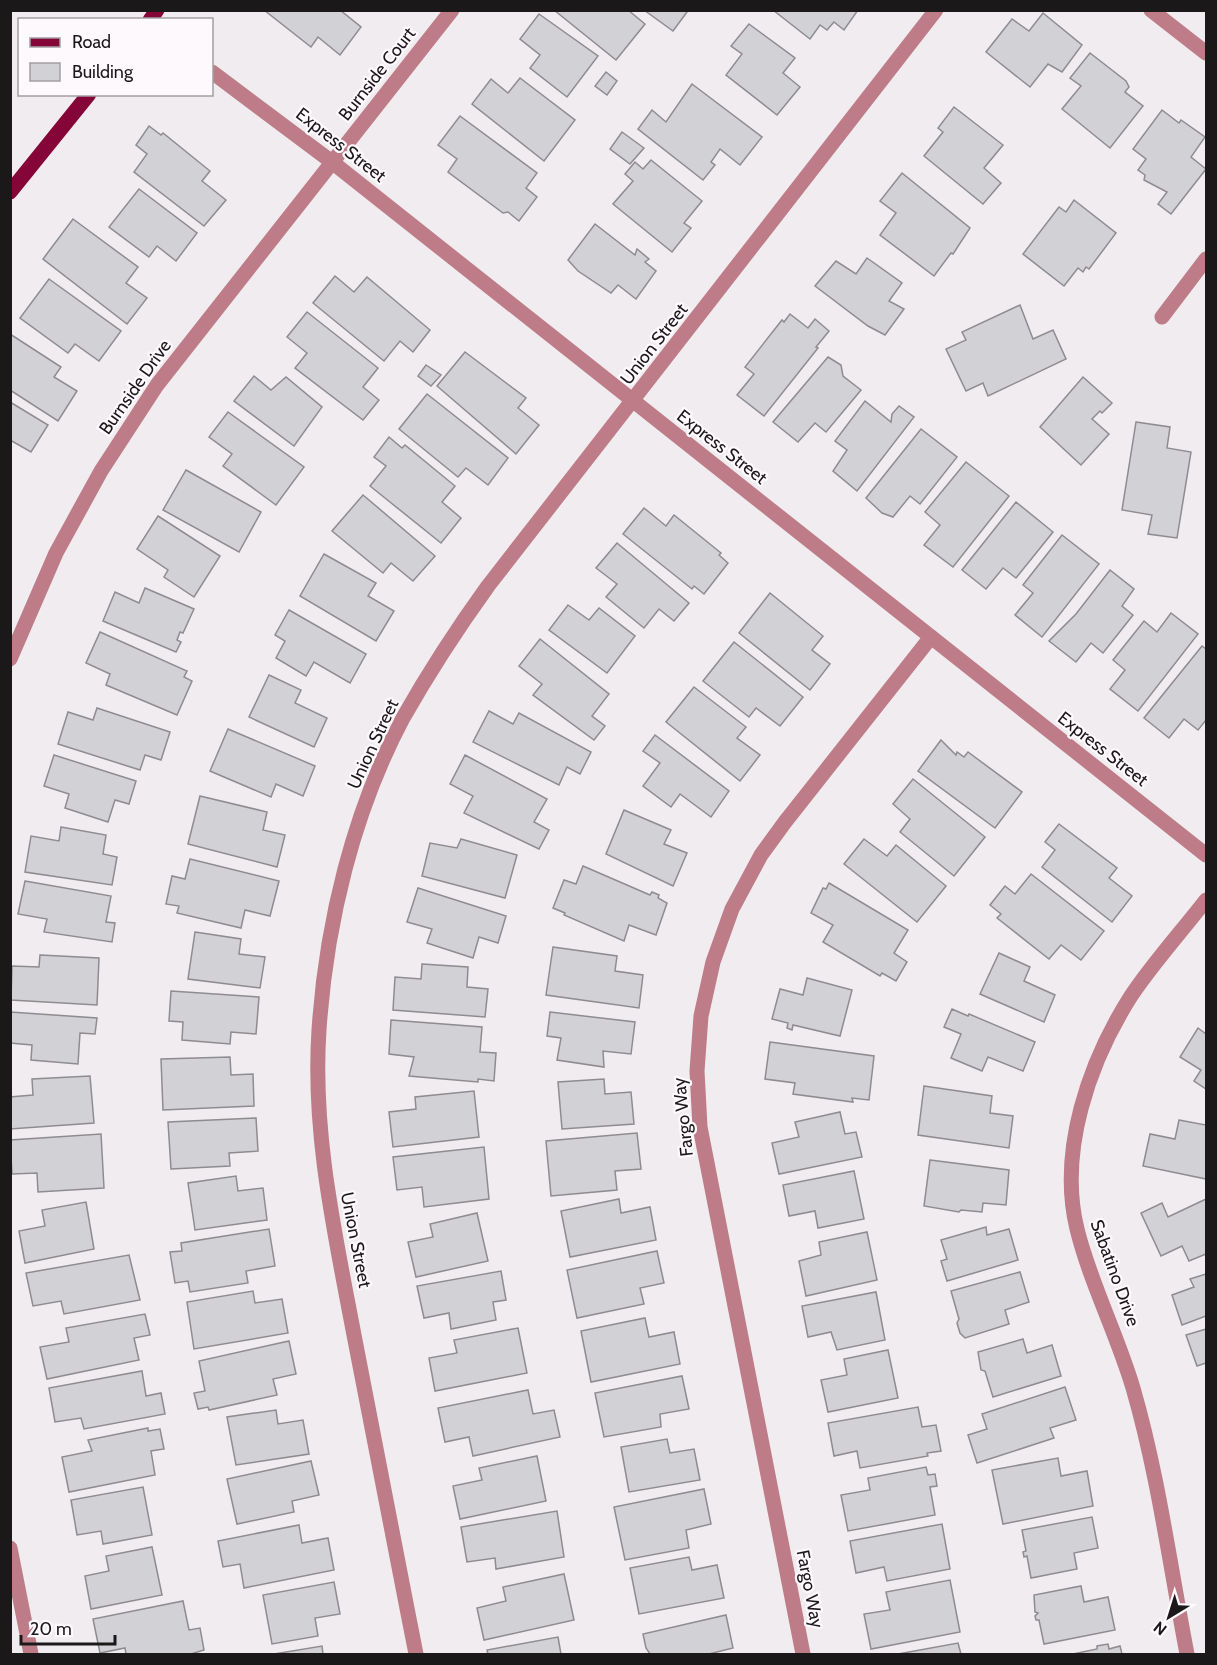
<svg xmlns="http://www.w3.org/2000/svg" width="1217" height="1665" font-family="Cabin,sans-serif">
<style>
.building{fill:#d2d1d5;stroke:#8e8c90;stroke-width:1.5}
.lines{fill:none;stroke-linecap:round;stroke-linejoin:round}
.minor{stroke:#bd7c88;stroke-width:15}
.primary{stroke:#860539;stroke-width:15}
.labels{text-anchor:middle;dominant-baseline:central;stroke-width:4.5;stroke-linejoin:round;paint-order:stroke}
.street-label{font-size:18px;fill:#1a1819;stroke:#fdf9fc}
</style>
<rect width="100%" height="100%" fill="#f0ecef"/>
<g class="building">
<polygon points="264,10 340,10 361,27 340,55 318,37 311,47"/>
<polygon points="554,10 628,10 645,24 616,60"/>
<polygon points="644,10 685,10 687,12 673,31"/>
<polygon points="773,10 858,10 844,30 834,22 827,30 820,25 810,39"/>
<polygon points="1043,13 1082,45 1062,72 1048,64 1030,87 986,52 1012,19 1029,31"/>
<polygon points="539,14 598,56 567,97 530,68 540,55 520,39"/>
<polygon points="749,24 795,58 783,73 800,87 777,115 726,75 742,54 731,46"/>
<polygon points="1090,53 1126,81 1129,87 1125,92 1143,106 1110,148 1062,109 1081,86 1070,78"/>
<polygon points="606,72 617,81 607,95 595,86"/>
<polygon points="520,78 575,120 544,161 472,104 491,79 508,93"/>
<polygon points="692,84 762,137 740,165 720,149 711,162 715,165 703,180 638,129 652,110 666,122"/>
<polygon points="954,107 1003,145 984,168 1001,183 983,204 924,156 943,132 938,128"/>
<polygon points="1162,110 1179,123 1181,120 1205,137 1191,157 1206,169 1171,214 1158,204 1167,192 1144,180 1145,175 1138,170 1146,159 1133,149"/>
<polygon points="460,116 537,173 526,188 537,197 519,221 508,212 503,213 448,172 457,159 438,145"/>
<polygon points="149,126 161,135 163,133 210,171 202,181 226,200 204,226 134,172 147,154 136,145"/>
<polygon points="622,132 644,148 630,164 610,149"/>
<polygon points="651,160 702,201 684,223 691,228 672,252 613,204 633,181 625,174 635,162 643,169"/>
<polygon points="902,173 970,228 953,254 951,253 934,276 880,235 896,213 880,201"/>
<polygon points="139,189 197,233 176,261 157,246 149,257 109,227"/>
<polygon points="1074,200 1116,233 1089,269 1086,267 1083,272 1078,268 1064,286 1023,254 1059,207 1066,212"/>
<polygon points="73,219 138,267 126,283 147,298 127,324 43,259"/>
<polygon points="595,224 635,255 637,249 649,259 645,262 656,271 636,299 618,285 611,293 578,271 568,260"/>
<polygon points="867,258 902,283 889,301 904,309 885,335 868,326 815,286 836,261 856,274"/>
<polygon points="335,276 354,292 367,277 430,330 413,352 400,341 384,361 313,303"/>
<polygon points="49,279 121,331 99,361 75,344 68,353 20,318"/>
<polygon points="1020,305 1033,339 1053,330 1066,359 988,396 983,383 966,391 946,349 966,340 962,332"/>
<polygon points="307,312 378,368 363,387 379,400 363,420 295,368 307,353 287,337"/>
<polygon points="790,314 808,328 815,319 829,331 816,347 818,348 764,416 737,395 754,374 745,367 782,320 784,322"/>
<polygon points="10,334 61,367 54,377 77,391 58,421 10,390"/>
<polygon points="465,352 526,398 518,408 539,425 516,454 437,386"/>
<polygon points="828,357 841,365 843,376 861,390 826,432 815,423 798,442 773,422"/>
<polygon points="426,365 441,375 431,386 418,376"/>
<polygon points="254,376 271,390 286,377 322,407 294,446 234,401"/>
<polygon points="1083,377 1112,403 1102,413 1100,411 1092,419 1109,434 1081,465 1040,427"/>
<polygon points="427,394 508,458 488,485 466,468 458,477 399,429"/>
<polygon points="865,401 891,422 892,414 899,406 914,417 857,491 833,471 847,450 835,441"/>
<polygon points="10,402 48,425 31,452 10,440"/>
<polygon points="228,412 304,467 276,505 223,466 232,454 209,437"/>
<polygon points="1136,422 1170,427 1167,448 1191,452 1177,538 1148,534 1152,515 1122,510"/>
<polygon points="921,429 957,457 920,504 910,496 893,517 882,513 866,498"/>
<polygon points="389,437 402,448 405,445 455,486 442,502 461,518 441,543 370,486 386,466 374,457"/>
<polygon points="966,462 1009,496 953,567 924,545 940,525 925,512"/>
<polygon points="186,470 261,512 239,552 163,510"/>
<polygon points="363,495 435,556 413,581 391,563 383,573 332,531"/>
<polygon points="1016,502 1053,532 1016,578 1003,568 986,589 962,570"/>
<polygon points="644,508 666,526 674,515 721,553 719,555 728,563 704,594 694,586 692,589 623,534"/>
<polygon points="158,516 220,556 194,597 164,577 168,570 137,549"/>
<polygon points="1062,535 1099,564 1042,637 1015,615 1033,593 1023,585"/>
<polygon points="617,543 689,603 674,621 659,609 644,628 606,597 617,584 596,568"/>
<polygon points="324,554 376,583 368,596 394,611 376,641 300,596"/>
<polygon points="1110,570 1134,589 1122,606 1133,615 1103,653 1091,643 1076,662 1049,641 1076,614"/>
<polygon points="145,588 194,609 183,633 180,632 177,640 181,642 176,652 103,621 115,592 139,603"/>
<polygon points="770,593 823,636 812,650 830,664 810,690 739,633"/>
<polygon points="568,605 589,620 599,608 635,636 607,673 549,630"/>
<polygon points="289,610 366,654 350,683 314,662 306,676 276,658 285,641 275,635"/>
<polygon points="1171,613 1198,634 1138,711 1110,689 1125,670 1113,660 1144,621 1157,632"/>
<polygon points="100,632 187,671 184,677 192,681 177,715 106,685 110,674 86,663"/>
<polygon points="540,639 609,694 592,716 605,726 594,740 533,695 542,684 519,666"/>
<polygon points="734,642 803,697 780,726 756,708 749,717 703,681"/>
<polygon points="1202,646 1206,649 1206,720 1198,730 1184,719 1169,738 1144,718"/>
<polygon points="269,675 301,690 295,703 327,718 314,747 249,717"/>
<polygon points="694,687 746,727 737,738 760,755 740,781 666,722"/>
<polygon points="97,708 170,732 161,760 145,755 140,770 58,744 68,712 93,720"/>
<polygon points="489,711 513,724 519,713 591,752 580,774 567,767 559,785 473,742"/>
<polygon points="228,729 315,766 303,796 276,784 271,797 210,771"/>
<polygon points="655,735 729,791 711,817 680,794 671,807 643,786 660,763 643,751"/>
<polygon points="941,740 956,755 957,752 964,757 968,752 1022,792 995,828 918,771"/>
<polygon points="54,755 136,781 129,804 115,800 108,822 65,808 69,794 44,786"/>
<polygon points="465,755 547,799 534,822 549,830 539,849 464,813 473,796 450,784"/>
<polygon points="913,779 985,837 954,876 900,832 910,819 893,804"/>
<polygon points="200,796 267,812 263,830 285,835 277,867 188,844"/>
<polygon points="624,810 671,830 664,844 687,853 673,886 606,854"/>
<polygon points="1059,824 1117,868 1109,878 1132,896 1112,922 1042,867 1055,850 1045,842"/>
<polygon points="61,827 106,835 103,854 117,857 112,885 25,872 31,836 59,841"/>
<polygon points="461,839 517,855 505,898 422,876 430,843 457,848"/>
<polygon points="864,839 887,856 896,845 946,886 917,922 844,864"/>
<polygon points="190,859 279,881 270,916 245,910 241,928 177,913 179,906 166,904 172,876 185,879"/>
<polygon points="583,866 650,895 652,892 659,895 658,898 667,903 656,935 629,925 624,941 564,915 565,913 553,908 564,880 576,884"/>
<polygon points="1031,874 1104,931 1081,960 1061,945 1049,959 997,918 1001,914 990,905 1005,886 1015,894"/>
<polygon points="25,881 111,896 106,922 115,923 112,942 44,932 47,919 18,914"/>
<polygon points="829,883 908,930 894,953 907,962 896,981 882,973 880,976 823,942 833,925 811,913 823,888 826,889"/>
<polygon points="418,888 506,916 498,943 479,937 473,958 427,943 432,929 407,922"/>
<polygon points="195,932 241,939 239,954 265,957 260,988 188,979"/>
<polygon points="553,947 617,956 615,971 643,975 639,1008 546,995"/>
<polygon points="999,953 1030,967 1024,981 1055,995 1044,1022 980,994"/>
<polygon points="40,955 99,958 97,1005 11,1000 12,966 39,967"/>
<polygon points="422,964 468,967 467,987 488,989 485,1017 393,1010 395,977 421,979"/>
<polygon points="807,978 852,990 840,1036 793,1025 792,1030 787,1028 788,1023 772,1019 780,989 803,995"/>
<polygon points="171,991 259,997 256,1034 231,1032 230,1044 182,1040 183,1022 169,1021"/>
<polygon points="952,1009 968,1016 969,1014 1035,1042 1023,1071 988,1057 982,1071 951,1058 961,1034 944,1027"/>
<polygon points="10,1012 97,1018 95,1034 80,1033 78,1064 31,1060 32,1045 10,1043"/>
<polygon points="550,1012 635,1022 631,1054 603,1051 604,1067 557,1060 561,1038 547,1036"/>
<polygon points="391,1020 482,1027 480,1052 496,1053 494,1081 478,1079 478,1082 409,1076 414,1057 389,1054"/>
<polygon points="1198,1028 1206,1034 1206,1089 1194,1081 1201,1070 1180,1057"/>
<polygon points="770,1042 874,1056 869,1100 852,1098 853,1102 793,1094 795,1083 765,1079"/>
<polygon points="230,1057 231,1075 253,1074 254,1106 163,1110 161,1059"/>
<polygon points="90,1076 94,1123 10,1129 10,1097 33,1095 32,1079"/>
<polygon points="604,1079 605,1094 631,1092 634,1124 562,1129 558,1082"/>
<polygon points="924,1086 992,1096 990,1113 1013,1116 1009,1148 918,1135"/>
<polygon points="474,1091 479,1137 393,1147 389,1112 416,1109 415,1097"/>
<polygon points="840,1112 845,1134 856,1132 862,1157 779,1174 772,1143 799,1137 795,1122"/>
<polygon points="256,1118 258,1151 229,1153 230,1166 171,1169 168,1122"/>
<polygon points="1179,1120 1206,1125 1206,1179 1143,1166 1150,1134 1175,1139"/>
<polygon points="637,1133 641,1169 615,1171 617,1190 551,1196 546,1141"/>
<polygon points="101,1134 104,1188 38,1192 37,1173 12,1174 10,1140"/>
<polygon points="484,1147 489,1199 424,1207 422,1187 397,1190 393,1157"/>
<polygon points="930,1160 1009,1170 1006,1205 983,1203 982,1212 961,1210 959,1212 924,1206"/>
<polygon points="854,1171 864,1219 818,1228 815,1211 789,1216 783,1185"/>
<polygon points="236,1176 238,1191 263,1188 267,1220 195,1230 188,1183"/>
<polygon points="619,1199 621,1213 650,1207 656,1240 570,1257 561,1211"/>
<polygon points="1206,1199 1206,1254 1189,1261 1182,1246 1161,1256 1141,1213 1162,1203 1168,1217"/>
<polygon points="86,1202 94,1249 25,1263 19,1231 45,1226 42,1210"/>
<polygon points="477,1213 488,1261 416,1277 408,1242 433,1237 430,1224"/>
<polygon points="986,1227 987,1235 1009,1229 1018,1260 947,1281 941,1261 947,1259 941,1240"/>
<polygon points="269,1229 275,1266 246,1271 248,1283 190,1292 188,1281 175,1283 170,1252 182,1251 181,1243"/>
<polygon points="867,1232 877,1280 806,1296 799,1261 821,1255 819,1242"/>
<polygon points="657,1251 664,1283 640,1288 644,1304 577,1318 567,1270"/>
<polygon points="129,1255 140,1300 64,1314 61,1301 33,1306 26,1273"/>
<polygon points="501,1271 506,1300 493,1302 496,1320 451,1329 449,1313 424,1318 417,1286"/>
<polygon points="1020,1272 1029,1302 1005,1310 1009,1324 965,1338 960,1333 957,1323 959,1319 951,1291"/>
<polygon points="1206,1274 1206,1316 1182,1325 1172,1295 1194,1287 1190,1279"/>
<polygon points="253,1291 255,1303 282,1299 288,1333 194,1349 187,1302"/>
<polygon points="876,1292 885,1340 837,1350 831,1332 808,1337 802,1306"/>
<polygon points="145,1314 150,1335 134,1338 139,1360 47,1379 40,1347 69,1342 66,1328"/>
<polygon points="645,1318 649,1337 674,1332 680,1364 591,1382 581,1331"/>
<polygon points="518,1328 527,1373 435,1391 429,1358 457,1353 454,1340"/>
<polygon points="1206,1329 1206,1363 1197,1366 1186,1335"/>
<polygon points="1023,1339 1027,1353 1052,1345 1061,1376 993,1397 985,1371 981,1370 978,1352"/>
<polygon points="289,1341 296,1374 273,1379 277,1395 209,1410 208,1407 198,1409 194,1393 205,1391 199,1361"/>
<polygon points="888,1350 898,1398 828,1412 821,1380 847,1375 844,1359"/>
<polygon points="142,1371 146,1396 161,1393 165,1414 84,1429 81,1418 55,1422 49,1388"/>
<polygon points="682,1376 689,1409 660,1414 661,1427 604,1437 595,1393"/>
<polygon points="1065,1387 1076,1420 1050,1428 1054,1438 977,1463 968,1435 987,1429 982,1414"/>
<polygon points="528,1390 533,1414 554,1410 560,1437 473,1456 469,1437 445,1442 438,1408"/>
<polygon points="918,1407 922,1427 936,1425 941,1451 927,1453 928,1456 860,1468 857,1451 834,1456 828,1423"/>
<polygon points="276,1410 278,1424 303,1420 309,1454 236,1465 227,1417"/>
<polygon points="148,1428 148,1431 160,1429 164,1449 151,1451 155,1475 69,1492 62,1457 92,1451 88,1440"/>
<polygon points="667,1439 670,1453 694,1449 700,1480 629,1492 621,1447"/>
<polygon points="537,1456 546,1501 460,1519 453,1486 482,1480 479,1468"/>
<polygon points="1058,1458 1061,1476 1087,1471 1093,1506 1003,1524 992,1470"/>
<polygon points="311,1461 319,1495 292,1501 294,1512 237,1524 227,1479"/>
<polygon points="926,1467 928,1475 935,1474 937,1486 930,1487 935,1515 848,1531 841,1495 870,1490 868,1478"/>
<polygon points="143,1487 152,1535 103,1544 101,1531 77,1535 71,1500"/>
<polygon points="704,1489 711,1524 686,1530 689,1548 625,1560 614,1507"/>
<polygon points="557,1511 564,1557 496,1569 495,1558 467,1562 461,1527"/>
<polygon points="1092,1517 1098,1548 1074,1553 1077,1569 1031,1578 1027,1556 1024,1557 1023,1552 1026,1551 1022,1530"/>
<polygon points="942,1524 950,1569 887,1581 884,1567 856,1573 850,1541"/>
<polygon points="299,1525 302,1543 328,1538 334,1570 244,1588 240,1564 223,1567 218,1541"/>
<polygon points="152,1547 162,1595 91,1609 85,1576 109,1571 106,1556"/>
<polygon points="689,1557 692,1570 717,1565 724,1598 639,1614 630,1568"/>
<polygon points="564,1574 574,1620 484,1640 477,1608 506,1601 503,1587"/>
<polygon points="950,1580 960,1632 871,1649 864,1614 890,1610 886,1592"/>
<polygon points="334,1582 340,1614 315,1618 318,1636 272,1644 263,1595"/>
<polygon points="1081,1586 1084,1602 1108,1597 1115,1630 1044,1644 1039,1620 1036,1620 1035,1616 1038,1613 1035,1612 1034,1595"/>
<polygon points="183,1601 189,1630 200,1628 204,1650 191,1654 126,1654 125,1648 100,1653 93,1619"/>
<polygon points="726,1615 733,1648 709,1654 650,1654 646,1648 643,1634"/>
<polygon points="558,1637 561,1654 488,1654 487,1650"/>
<polygon points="958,1643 961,1654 898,1654"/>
<polygon points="1108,1644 1109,1649 1120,1646 1122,1654 1073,1654 1097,1649 1097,1646"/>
<polygon points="322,1646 323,1654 274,1654"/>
</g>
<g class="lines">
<g class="minor">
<polyline points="1151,10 1206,53"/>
<polyline points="212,72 332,162 1206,855"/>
<polyline points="1162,317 1206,259"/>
<polyline points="10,659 56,553 101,471 157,385 452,10"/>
<polyline points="10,1548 31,1654"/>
<path d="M416,1654C395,1548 375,1442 354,1335C335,1234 312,1133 319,1030C326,924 353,812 403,718C429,672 457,629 488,586L936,10"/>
<polyline points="803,1654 700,1127 697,1071 701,1016 713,962 732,909 761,855 785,822 931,637"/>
<path d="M1187,1654C1170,1566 1158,1474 1133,1388C1117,1334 1090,1282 1077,1229C1058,1151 1089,1062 1131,996C1153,963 1182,931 1206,900"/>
</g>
<g class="primary">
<polyline points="150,20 157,10"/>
<polyline points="10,192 89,94"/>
</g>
</g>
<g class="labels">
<g class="street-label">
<text transform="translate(377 74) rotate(-52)">Burnside Court</text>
<text transform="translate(341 145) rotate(38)">Express Street</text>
<text transform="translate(654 344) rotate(-52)">Union Street</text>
<text transform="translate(135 387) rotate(-55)">Burnside Drive</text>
<text transform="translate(722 447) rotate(38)">Express Street</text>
<text transform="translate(373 744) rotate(-65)">Union Street</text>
<text transform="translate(1103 749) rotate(38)">Express Street</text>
<text transform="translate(683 1117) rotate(-96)">Fargo Way</text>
<text transform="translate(356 1240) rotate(79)">Union Street</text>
<text transform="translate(1115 1273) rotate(70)">Sabatino Drive</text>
<text transform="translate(810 1589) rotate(79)">Fargo Way</text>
</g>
</g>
<rect width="1217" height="1665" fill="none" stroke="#1a1819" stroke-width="24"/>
<rect x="18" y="18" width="195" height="78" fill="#fdf9fc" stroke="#a29fa1" stroke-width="1.5"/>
<rect x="30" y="38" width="30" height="9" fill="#860539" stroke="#a29fa1" stroke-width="1.5"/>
<text x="72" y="48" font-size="18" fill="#1a1819">Road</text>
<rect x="30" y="63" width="30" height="18" fill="#d2d1d5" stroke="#a29fa1" stroke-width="1.5"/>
<text x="72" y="78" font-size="18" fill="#1a1819">Building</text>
<g transform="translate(1169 1617) rotate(218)" stroke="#fdf9fc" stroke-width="4.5" paint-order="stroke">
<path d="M0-4.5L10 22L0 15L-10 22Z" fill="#1a1819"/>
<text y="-9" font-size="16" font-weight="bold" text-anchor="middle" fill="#1a1819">N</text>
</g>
<path d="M21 1635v9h94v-9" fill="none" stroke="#1a1819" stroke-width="3"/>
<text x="30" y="1635" font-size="18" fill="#1a1819" stroke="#fdf9fc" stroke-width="4.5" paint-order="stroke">20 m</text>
</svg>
